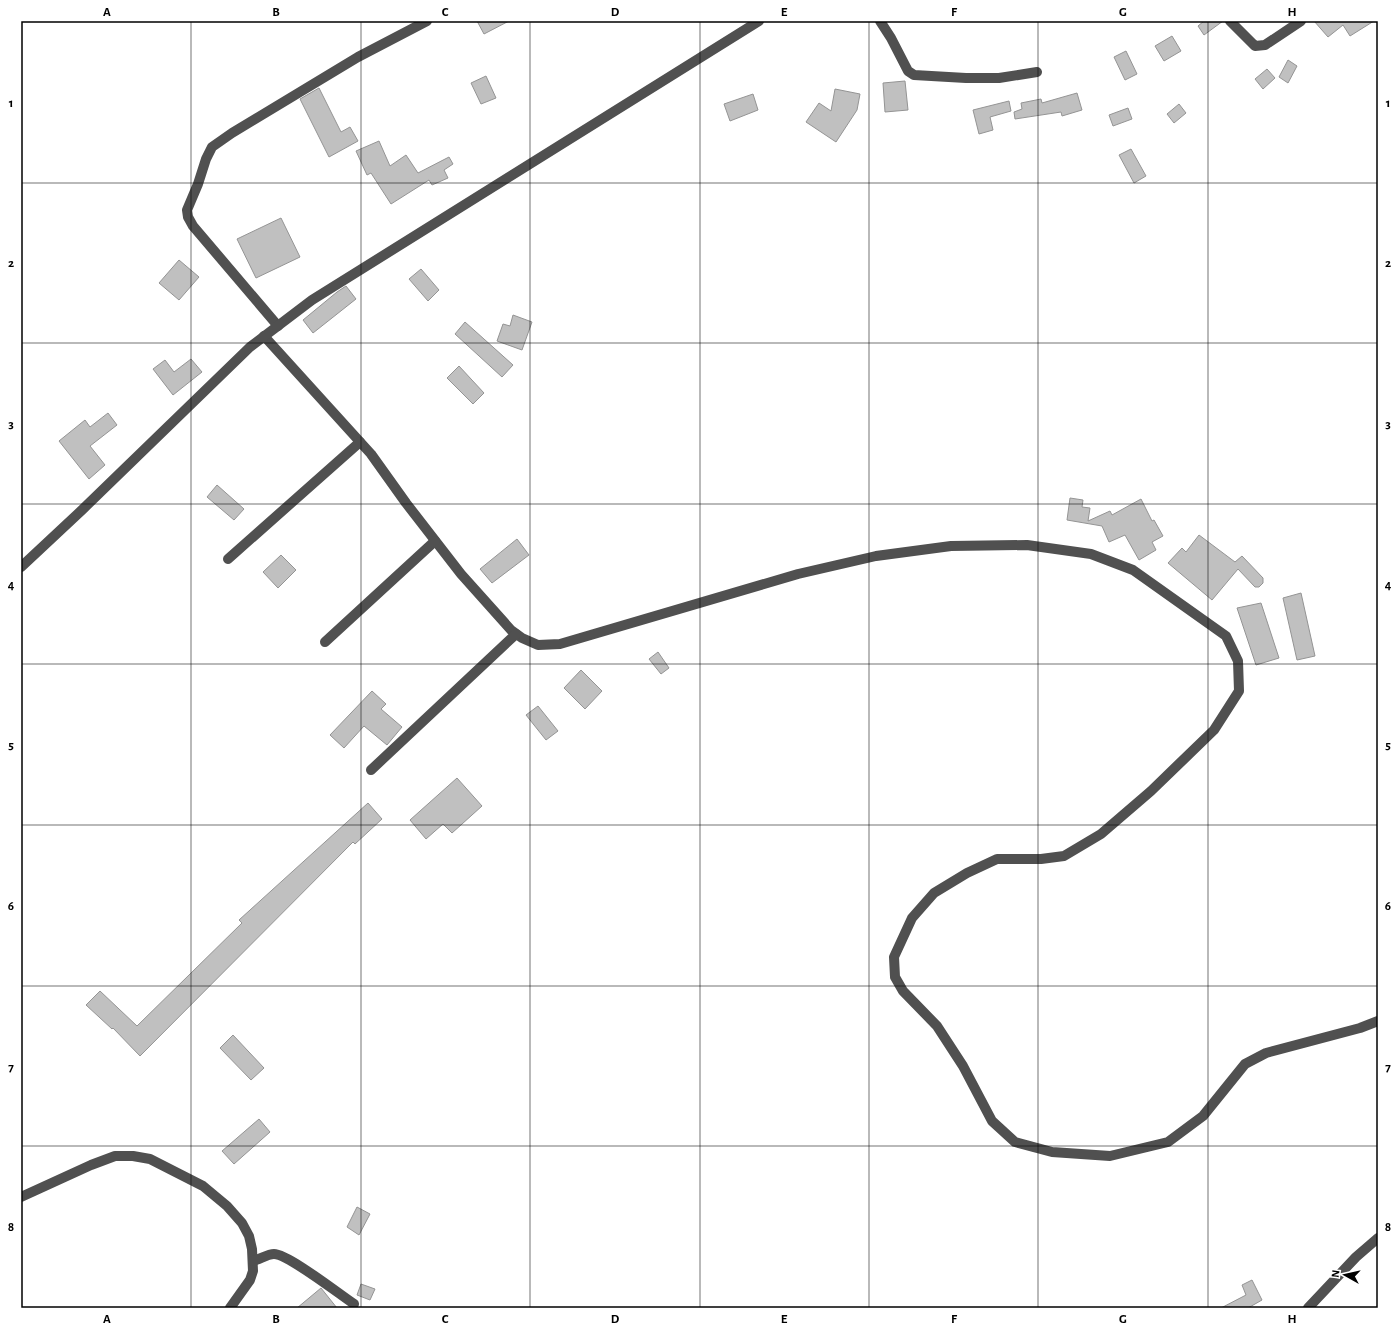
<svg xmlns="http://www.w3.org/2000/svg" width="1399" height="1329" font-family="'Alegreya Sans',sans-serif">
<style>
.building{fill:#c0c0c0;stroke:#949494}
.lines{fill:none;stroke-linecap:round;stroke-linejoin:round}
.minor{stroke:#505050;stroke-width:10}
.grid{fill:none;stroke:#000;stroke-width:1;stroke-opacity:0.55}
.neatline{fill:none;stroke:#000;stroke-width:1.5}
.grid-label{font-size:13px;text-anchor:middle;font-weight:bold;fill:#000}
</style>
<rect width="100%" height="100%" fill="#fff"/>
<g class="building">
<polygon points="477,21 509,21 484,34"/>
<polygon points="1204,21 1223,21 1204,35 1198,26"/>
<polygon points="1314,21 1374,21 1350,36 1343,25 1328,37"/>
<polygon points="1172,36 1181,51 1164,61 1155,46"/>
<polygon points="1126,51 1137,74 1125,80 1114,57"/>
<polygon points="1288,60 1297,66 1288,83 1279,77"/>
<polygon points="1267,69 1275,78 1263,89 1255,79"/>
<polygon points="486,76 496,98 481,104 471,83"/>
<polygon points="905,81 908,110 885,112 883,83"/>
<polygon points="319,88 341,132 350,127 358,141 329,157 300,99"/>
<polygon points="835,89 860,94 857,110 836,142 806,122 819,103 831,111"/>
<polygon points="1077,93 1082,110 1062,116 1061,112 1015,119 1014,112 1022,109 1021,103 1041,99 1042,103"/>
<polygon points="753,94 758,110 730,121 724,104"/>
<polygon points="1009,101 1011,111 990,117 993,130 979,134 973,110"/>
<polygon points="1179,104 1186,113 1174,123 1167,114"/>
<polygon points="1128,108 1132,119 1113,126 1109,115"/>
<polygon points="379,141 390,166 406,155 418,173 449,157 453,164 444,170 448,178 432,185 429,180 391,204 371,173 367,175 356,151"/>
<polygon points="1131,149 1146,176 1134,183 1119,155"/>
<polygon points="281,218 300,257 256,278 237,239"/>
<polygon points="179,260 199,277 179,300 159,283"/>
<polygon points="421,269 439,290 428,301 409,279"/>
<polygon points="346,286 356,299 313,333 303,320 337,292"/>
<polygon points="513,315 532,322 522,350 497,341 503,324 510,326"/>
<polygon points="465,322 513,365 502,377 455,334"/>
<polygon points="191,359 202,372 173,395 153,369 165,360 174,372"/>
<polygon points="459,366 484,393 473,404 447,378"/>
<polygon points="108,413 117,425 90,446 105,465 89,479 59,441 85,420 90,427"/>
<polygon points="217,485 244,509 234,520 207,497"/>
<polygon points="1070,498 1083,500 1082,507 1090,508 1088,521 1110,511 1112,515 1141,499 1152,521 1154,520 1163,536 1152,542 1156,550 1139,560 1125,535 1109,542 1102,526 1067,520"/>
<polygon points="1199,535 1235,562 1242,556 1263,578 1263,583 1259,587 1255,587 1238,569 1212,600 1168,563 1182,548 1186,552"/>
<polygon points="517,539 529,555 492,583 480,569"/>
<polygon points="281,555 296,570 278,588 263,572"/>
<polygon points="1301,593 1315,656 1297,660 1283,598"/>
<polygon points="1261,603 1279,658 1256,665 1237,608"/>
<polygon points="658,652 669,668 661,674 649,659"/>
<polygon points="581,670 602,691 585,709 564,688"/>
<polygon points="372,691 386,704 381,709 402,727 387,745 364,726 344,748 330,735"/>
<polygon points="538,706 558,731 546,740 526,715"/>
<polygon points="457,778 482,806 452,833 443,824 426,839 410,820"/>
<polygon points="368,803 382,819 355,844 353,842 140,1056 113,1028 112,1029 86,1005 100,991 137,1026 242,923 239,920"/>
<polygon points="233,1035 264,1068 251,1080 220,1048"/>
<polygon points="259,1119 270,1132 234,1164 222,1151"/>
<polygon points="357,1207 370,1214 359,1235 347,1227"/>
<polygon points="1252,1280 1262,1300 1248,1308 1221,1308 1246,1295 1242,1285"/>
<polygon points="361,1284 375,1289 370,1300 357,1295"/>
<polygon points="321,1288 337,1308 297,1308"/>
</g>
<g class="lines">
<g class="minor">
<polyline points="880,21 891,38 908,71 914,75 966,78 999,78 1037,72"/>
<polyline points="1230,21 1255,46 1265,45 1301,21"/>
<polyline points="278,326 193,226 188,217 187,210 198,184 206,159 212,147 232,133 358,57 427,21"/>
<polyline points="264,336 371,454 406,503 461,574 511,630 522,638 538,645 560,644 798,574 876,556 951,546 1027,545 1091,554 1133,570 1226,636 1238,661 1239,691 1214,730 1151,791 1101,834 1064,856 1041,859 997,859 967,873 934,893 912,918 894,957 895,977 903,991 937,1026 963,1066 992,1121 1015,1142 1052,1152 1110,1156 1168,1142 1203,1116 1245,1064 1266,1053 1360,1028 1378,1021"/>
<polyline points="228,559 360,442"/>
<polyline points="21,567 83,509 250,347 312,300 759,21"/>
<polyline points="325,642 435,541"/>
<polyline points="371,770 516,634"/>
<polyline points="21,1197 91,1165 115,1156 133,1156 150,1159 203,1186 227,1206 242,1223 249,1236 252,1249 253,1271 250,1280 230,1308"/>
<path d="M253,1261C260,1259 268,1254 274,1254C288,1254 339,1294 354,1304"/>
<polyline points="1308,1308 1356,1257 1378,1238"/>
</g>
</g>
<path class="grid" d="M191,21V1308M361,21V1308M530,21V1308M700,21V1308M869,21V1308M1038,21V1308M1208,21V1308M21,183H1378M21,343H1378M21,504H1378M21,664H1378M21,825H1378M21,986H1378M21,1146H1378"/>
<rect width="1399" height="1329" fill="none" stroke="#ffffff" stroke-width="44"/>
<g transform="translate(1345 1275) rotate(278)" stroke="#ffffff" stroke-width="3" paint-order="stroke">
<path d="M0-3L7 15L0 10L-7 15Z" fill="#000000"/>
<text y="-6" font-size="11" font-weight="bold" text-anchor="middle" fill="#000000">N</text>
</g>
<rect x="22" y="22" width="1355" height="1285" class="neatline"/>
<g class="grid-label">
<text x="107" y="16">A</text>
<text x="276" y="16">B</text>
<text x="445" y="16">C</text>
<text x="615" y="16">D</text>
<text x="784" y="16">E</text>
<text x="954" y="16">F</text>
<text x="1123" y="16">G</text>
<text x="1292" y="16">H</text>
<text x="11" y="107">1</text>
<text x="1388" y="107">1</text>
<text x="11" y="267">2</text>
<text x="1388" y="267">2</text>
<text x="11" y="428">3</text>
<text x="1388" y="428">3</text>
<text x="11" y="589">4</text>
<text x="1388" y="589">4</text>
<text x="11" y="749">5</text>
<text x="1388" y="749">5</text>
<text x="11" y="910">6</text>
<text x="1388" y="910">6</text>
<text x="11" y="1071">7</text>
<text x="1388" y="1071">7</text>
<text x="11" y="1231">8</text>
<text x="1388" y="1231">8</text>
<text x="107" y="1323">A</text>
<text x="276" y="1323">B</text>
<text x="445" y="1323">C</text>
<text x="615" y="1323">D</text>
<text x="784" y="1323">E</text>
<text x="954" y="1323">F</text>
<text x="1123" y="1323">G</text>
<text x="1292" y="1323">H</text>
</g>
</svg>
